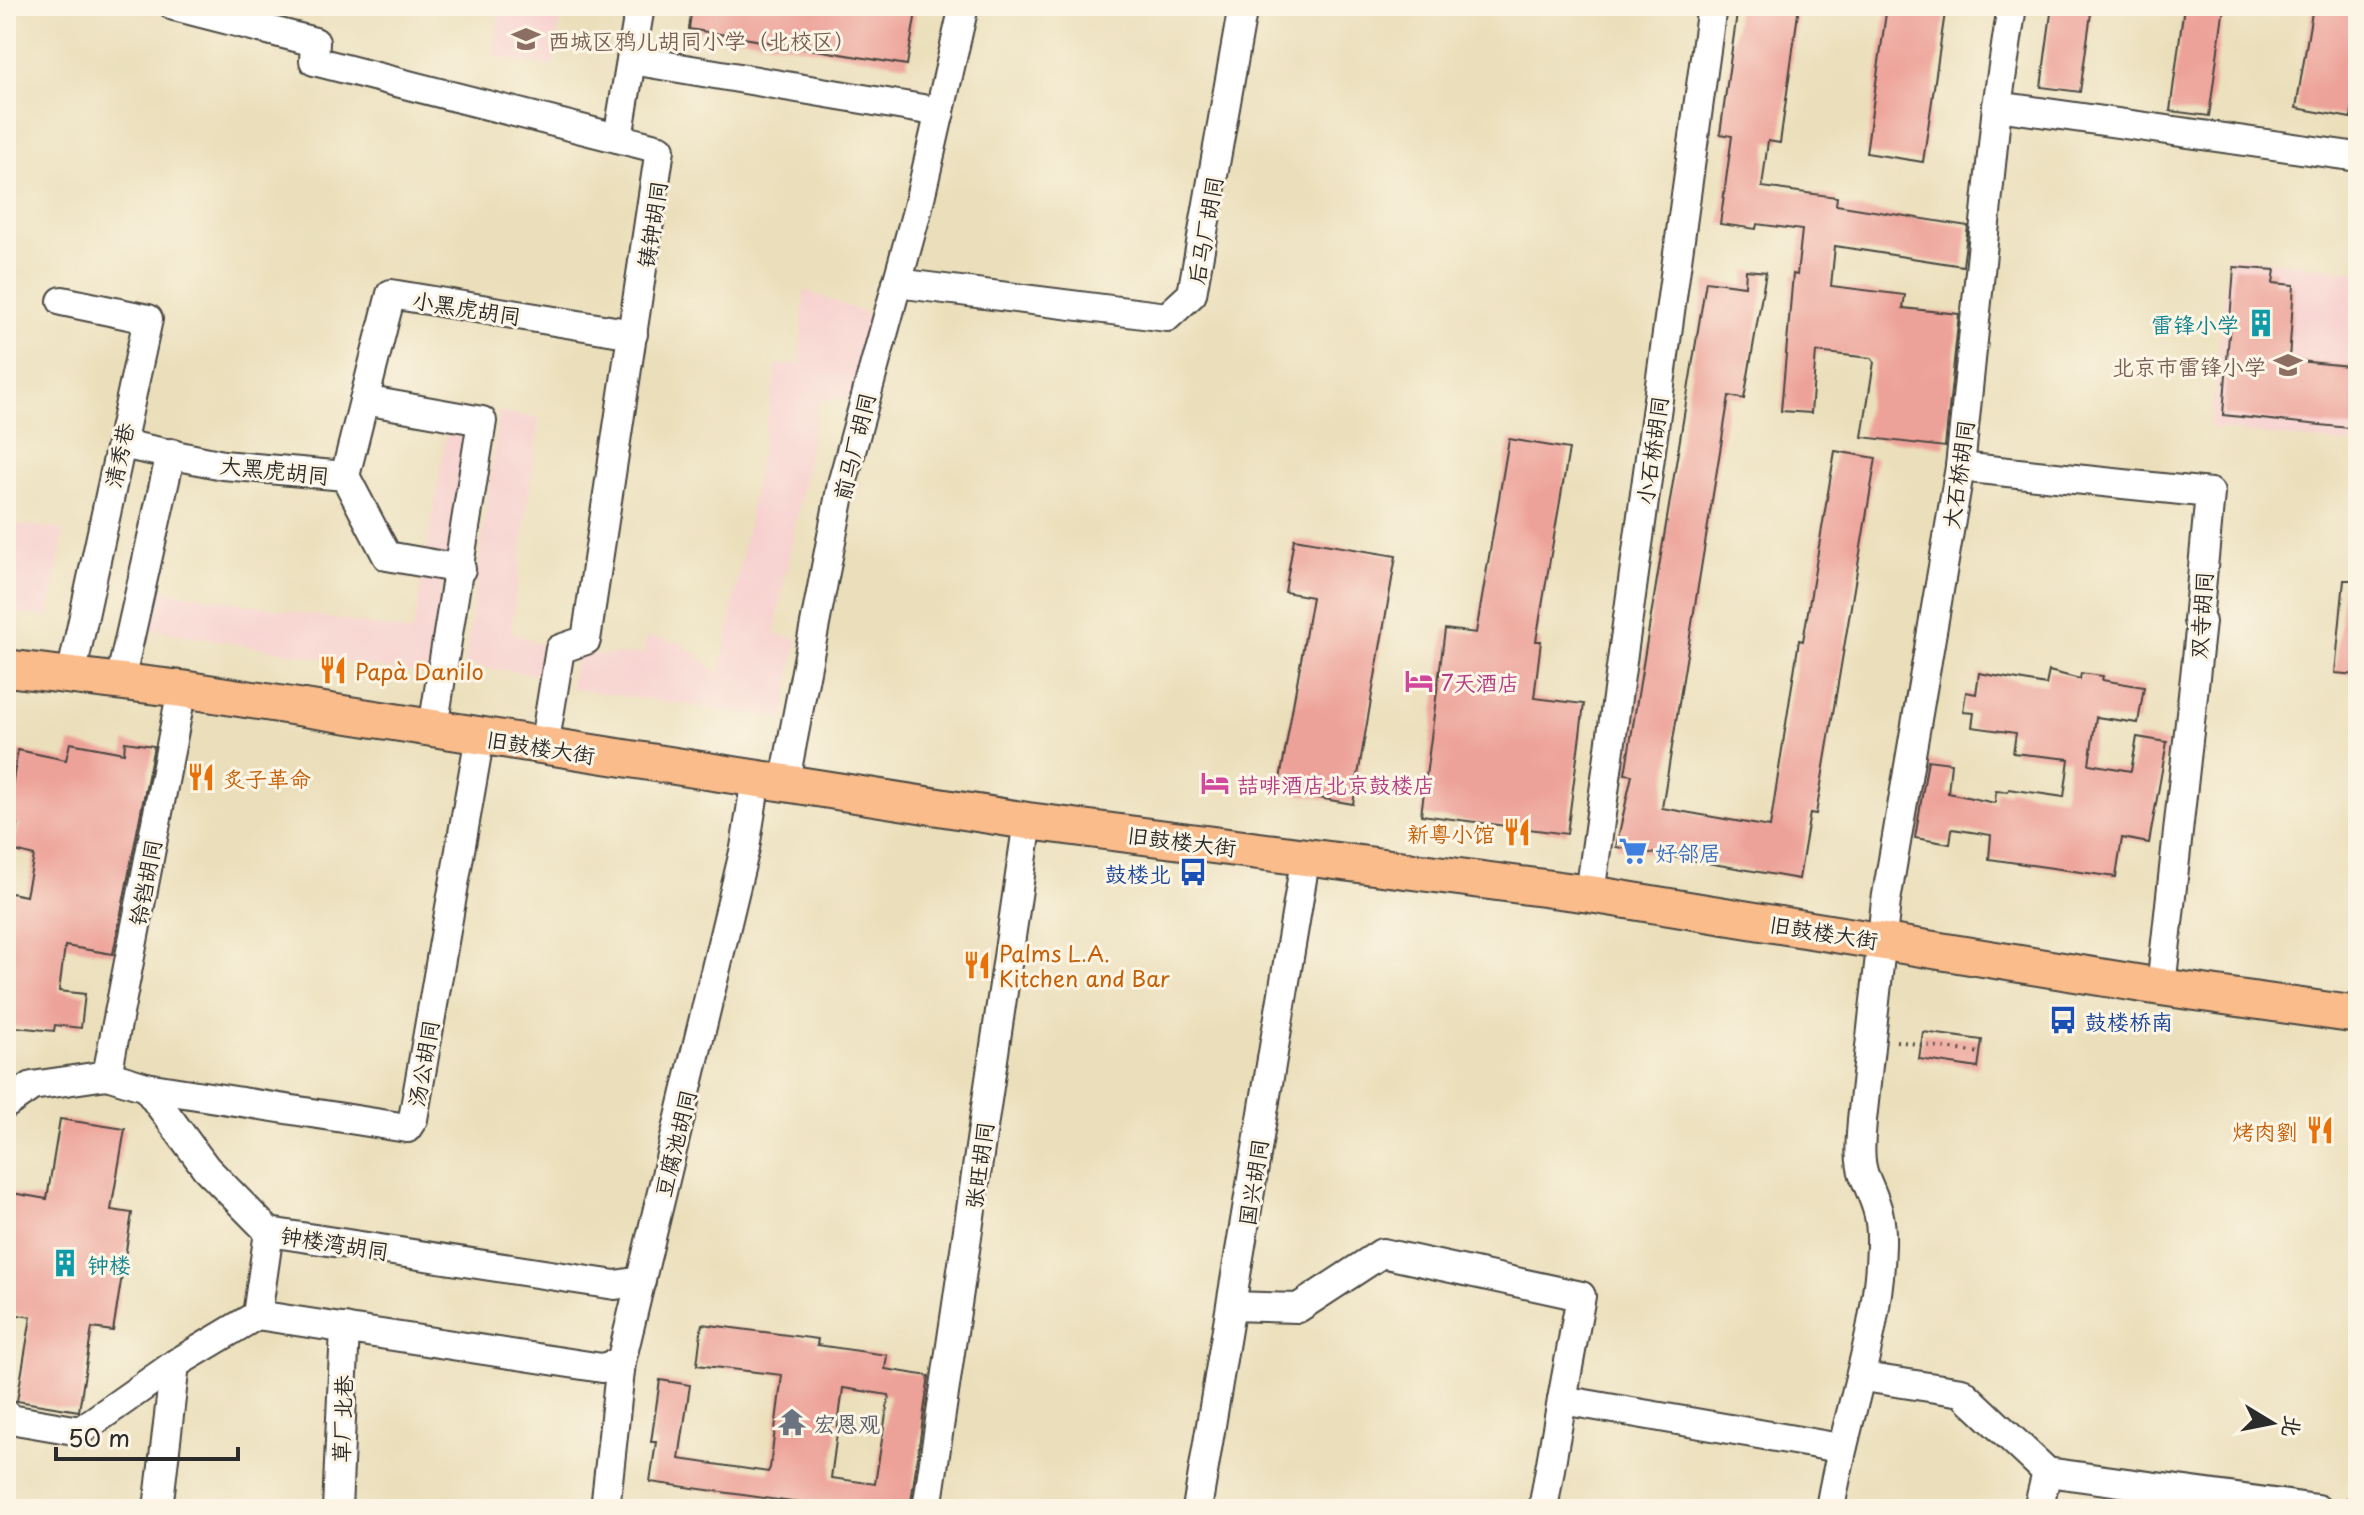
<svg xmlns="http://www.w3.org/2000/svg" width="2364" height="1515" font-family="'Playpen Sans','LXGW WenKai TC',sans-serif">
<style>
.built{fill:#f7d0cf}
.building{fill:#eda299;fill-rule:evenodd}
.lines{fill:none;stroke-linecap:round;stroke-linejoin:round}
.minor-casing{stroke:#484641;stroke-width:32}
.major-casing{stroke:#484641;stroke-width:40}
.path{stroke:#484641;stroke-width:4;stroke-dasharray:2 6;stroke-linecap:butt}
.minor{stroke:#fff;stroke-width:28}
.major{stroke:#f9bc8a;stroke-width:36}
.labels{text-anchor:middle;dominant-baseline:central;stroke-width:6;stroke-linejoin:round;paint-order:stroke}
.education-label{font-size:22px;fill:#785e54;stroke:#fcf5e5;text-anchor:start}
.street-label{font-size:22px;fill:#2b2b2b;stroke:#fcf5e5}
.culture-label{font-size:22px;fill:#0d838f;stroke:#fcf5e5;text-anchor:end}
.food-label{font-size:22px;fill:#c56008;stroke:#fcf5e5;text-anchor:start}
.hotel-label{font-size:22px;fill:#b23c85;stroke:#fcf5e5;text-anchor:start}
.shop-label{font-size:22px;fill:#366cbe;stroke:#fcf5e5;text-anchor:start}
.transit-label{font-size:22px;fill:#164399;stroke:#fcf5e5;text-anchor:end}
.worship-label{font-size:22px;fill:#5b616d;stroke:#fcf5e5;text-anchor:start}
</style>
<rect width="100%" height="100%" fill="#fcf5e5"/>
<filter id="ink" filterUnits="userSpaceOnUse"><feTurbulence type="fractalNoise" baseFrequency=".0125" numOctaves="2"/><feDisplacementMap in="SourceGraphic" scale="16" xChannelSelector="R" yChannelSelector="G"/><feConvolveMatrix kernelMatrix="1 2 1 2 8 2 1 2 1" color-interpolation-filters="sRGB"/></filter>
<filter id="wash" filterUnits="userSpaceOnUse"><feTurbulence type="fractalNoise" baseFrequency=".006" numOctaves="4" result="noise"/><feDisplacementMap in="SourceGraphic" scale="32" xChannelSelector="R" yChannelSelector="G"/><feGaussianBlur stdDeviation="1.8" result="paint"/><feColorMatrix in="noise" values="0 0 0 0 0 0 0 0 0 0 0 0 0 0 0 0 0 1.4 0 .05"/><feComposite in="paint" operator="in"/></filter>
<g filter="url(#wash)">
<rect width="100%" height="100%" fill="#ebdfbb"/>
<g class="built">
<polygon points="501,6 581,6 578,20 560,18 553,66 493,57"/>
<polygon points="2229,256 2358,272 2358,445 2210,428"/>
<polygon points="804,290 868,314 853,397 819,400 774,634 797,639 784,719 569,688 578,655 642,654 647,637 681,642 720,675 777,365 800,364"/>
<polygon points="499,412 539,418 511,631 542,645 539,675 465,665"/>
<polygon points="447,429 468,432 427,676 144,628 151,588 413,632"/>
<polygon points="6,522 64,530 49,617 6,611"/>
</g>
<g id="blocks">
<g class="building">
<polygon points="692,6 917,6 907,65 689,29"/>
<polygon points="1738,6 1799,6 1780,143 1768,141 1762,187 1837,197 1836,205 1968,226 1963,266 1835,246 1831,286 1905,295 1903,308 1959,314 1945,447 1862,437 1874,362 1871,358 1816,352 1811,413 1781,411 1793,274 1797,275 1802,230 1757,224 1756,229 1720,224 1732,136 1720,134"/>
<polygon points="1887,6 1946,6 1923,162 1866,153"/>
<polygon points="2052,6 2092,6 2080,92 2041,87"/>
<polygon points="2184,6 2224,6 2209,116 2170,111"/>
<polygon points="2313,6 2358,6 2358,74 2351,118 2296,108"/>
<polygon points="2234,267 2275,270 2273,283 2294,285 2289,360 2358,367 2358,429 2223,415"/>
<polygon points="1746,270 1766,272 1744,399 1729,396 1662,808 1770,827 1799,640 1803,641 1835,451 1876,458 1816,814 1810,813 1799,879 1616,847 1632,775 1625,774 1706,281 1745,286"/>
<polygon points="1509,439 1569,449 1536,641 1541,641 1534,698 1584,704 1567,834 1421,815 1445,629 1476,633"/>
<polygon points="1294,539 1396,556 1353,804 1278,791 1312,597 1285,592"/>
<polygon points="2344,580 2358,580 2358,675 2335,673"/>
<polygon points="2049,671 2080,679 2081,673 2103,676 2102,680 2144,687 2138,723 2096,717 2089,764 2131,771 2137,737 2167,742 2149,843 2122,838 2116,877 1989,859 1991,835 1952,829 1950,844 1915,838 1928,760 1951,763 1948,793 1995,803 1996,791 2008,792 2009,789 2064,797 2069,759 2013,753 2016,733 1972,727 1974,713 1963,712 1966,692 1976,694 1979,673 2046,685"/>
<polygon points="125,742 154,746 113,954 65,946 59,991 85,994 81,1028 55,1025 54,1031 6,1026 6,892 26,896 34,856 12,850 18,824 6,821 18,750 66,760 70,743 124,753"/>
<polygon points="1923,1032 1982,1040 1978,1068 1919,1059"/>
<polygon points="60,1119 125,1129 111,1210 132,1213 113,1331 92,1328 79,1411 17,1401 31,1317 6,1313 6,1192 47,1199"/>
<path d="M702,1324L818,1339L817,1345L887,1355L885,1369L929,1376L910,1509H842L650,1482L656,1442H651L660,1380L690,1385L679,1459L768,1472L770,1468L782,1375L697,1365ZM843,1388L889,1395L875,1484L831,1478Z"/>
</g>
</g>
</g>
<g filter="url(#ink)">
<use href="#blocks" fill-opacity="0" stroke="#484641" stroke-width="2"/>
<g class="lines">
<defs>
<g id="minor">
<polyline points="174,6 315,42 314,61 660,149 586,640 560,649 544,747"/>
<polyline points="632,60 940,112"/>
<polyline points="1997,106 2358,157"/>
<polyline points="618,138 640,6"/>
<polyline points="897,283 1167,317 1192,294 1243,6"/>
<polyline points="62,301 148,319 71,676"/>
<polyline points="364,400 482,421 433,728"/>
<polyline points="121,444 223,465 345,476 387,556 461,569"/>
<polyline points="1960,467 2210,493 2198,621 2201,622 2161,987"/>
<polyline points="345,476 391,294 633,334"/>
<polyline points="120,681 171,453"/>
<polyline points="784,785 842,484 918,207 964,6"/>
<polyline points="1590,894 1712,6"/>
<polyline points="107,1075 182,689"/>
<polyline points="146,1087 407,1128 413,1119 480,736"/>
<polyline points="6,1104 32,1086 107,1075 146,1087 206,1168 269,1232 615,1285 641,1281"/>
<polyline points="1231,1306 1298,1308 1382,1253 1581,1296 1562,1400 1840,1448"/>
<polyline points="257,1315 269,1232"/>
<polyline points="1863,1377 1962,1392 2047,1472 2317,1509"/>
<polyline points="6,1414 10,1419 80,1431 175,1364 257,1315 602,1368 621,1362"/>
<polyline points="158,1509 175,1364"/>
<polyline points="337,1509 345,1328"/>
<polyline points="605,1509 621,1362 745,848 756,779"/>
<polyline points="927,1509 1028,821"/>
<polyline points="1197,1509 1306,855"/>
<polyline points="1543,1509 1562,1400"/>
<path d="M1830,1509C1844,1421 1879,1335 1881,1245C1882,1213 1875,1202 1864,1175C1858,1158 1861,1137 1862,1120L1886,901L1960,467L1997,106L2012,6"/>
<polyline points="2038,1509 2047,1472"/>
<polyline points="2357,1509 2358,1509"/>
</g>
<polyline id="major" points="6,668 182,689 1028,821 1590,894 2161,987 2358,1015"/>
</defs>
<use href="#minor" class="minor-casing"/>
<use href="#major" class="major-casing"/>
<polyline class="path" points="1896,1041 1980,1053"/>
<use href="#minor" class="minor"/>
<use href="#major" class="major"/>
</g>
</g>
<defs>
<symbol id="school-bare" viewBox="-9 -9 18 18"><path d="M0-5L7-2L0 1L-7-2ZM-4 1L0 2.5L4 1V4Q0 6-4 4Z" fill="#8d6e63" stroke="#fcf5e5" stroke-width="2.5" paint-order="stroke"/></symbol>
<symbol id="building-bare" viewBox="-9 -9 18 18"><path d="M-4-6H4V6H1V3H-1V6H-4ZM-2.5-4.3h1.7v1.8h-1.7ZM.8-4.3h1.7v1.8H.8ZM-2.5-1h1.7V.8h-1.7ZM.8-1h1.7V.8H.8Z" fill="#0f9aa8" stroke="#fcf5e5" stroke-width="2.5" paint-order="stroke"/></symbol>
<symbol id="restaurant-bare" viewBox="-9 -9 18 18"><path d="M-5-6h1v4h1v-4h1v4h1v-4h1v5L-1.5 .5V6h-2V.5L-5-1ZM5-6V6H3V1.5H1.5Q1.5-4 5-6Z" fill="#e8710a" stroke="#fcf5e5" stroke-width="2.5" paint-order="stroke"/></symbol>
<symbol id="hotel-bare" viewBox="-9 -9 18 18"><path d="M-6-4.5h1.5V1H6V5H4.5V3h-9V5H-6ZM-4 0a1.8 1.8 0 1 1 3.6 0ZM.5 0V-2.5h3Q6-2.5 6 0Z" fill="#d1479c" stroke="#fcf5e5" stroke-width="2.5" paint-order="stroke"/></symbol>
<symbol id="supermarket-bare" viewBox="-9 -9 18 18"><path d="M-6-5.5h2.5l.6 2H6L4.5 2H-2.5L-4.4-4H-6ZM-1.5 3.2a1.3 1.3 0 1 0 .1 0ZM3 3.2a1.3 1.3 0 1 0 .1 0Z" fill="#3f7fe0" stroke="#fcf5e5" stroke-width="2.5" paint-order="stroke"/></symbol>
<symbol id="bus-bare" viewBox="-9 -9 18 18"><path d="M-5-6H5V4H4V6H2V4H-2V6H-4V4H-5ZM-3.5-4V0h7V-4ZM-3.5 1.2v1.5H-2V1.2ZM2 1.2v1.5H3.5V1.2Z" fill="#1a4fb4" stroke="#fcf5e5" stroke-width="2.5" paint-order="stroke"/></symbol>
<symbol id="temple-bare" viewBox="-9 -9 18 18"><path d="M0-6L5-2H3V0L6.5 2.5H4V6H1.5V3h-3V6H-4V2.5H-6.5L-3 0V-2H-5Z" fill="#6b7280" stroke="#fcf5e5" stroke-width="2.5" paint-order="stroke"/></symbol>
</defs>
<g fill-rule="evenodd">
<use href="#school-bare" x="506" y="19" width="40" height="40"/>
<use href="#building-bare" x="2241" y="303" width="40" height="40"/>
<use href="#school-bare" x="2268" y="345" width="40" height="40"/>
<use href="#restaurant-bare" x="313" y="650" width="40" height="40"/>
<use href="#hotel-bare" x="1399" y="661" width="40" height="40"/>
<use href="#restaurant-bare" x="181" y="757" width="40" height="40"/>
<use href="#hotel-bare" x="1195" y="763" width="40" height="40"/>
<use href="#restaurant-bare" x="1497" y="812" width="40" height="40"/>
<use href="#supermarket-bare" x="1613" y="831" width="40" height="40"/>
<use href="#bus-bare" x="1173" y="852" width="40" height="40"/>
<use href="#restaurant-bare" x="957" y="945" width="40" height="40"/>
<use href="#bus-bare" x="2043" y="1000" width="40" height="40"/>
<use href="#restaurant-bare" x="2300" y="1110" width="40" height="40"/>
<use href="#building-bare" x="45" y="1243" width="40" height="40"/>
<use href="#temple-bare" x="772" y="1402" width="40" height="40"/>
</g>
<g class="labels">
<g class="education-label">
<text x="548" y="39">西城区鸦儿胡同小学（北校区）</text>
<text x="2266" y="365" text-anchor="end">北京市雷锋小学</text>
</g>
<g class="street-label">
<text transform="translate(651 224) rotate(-81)">铸钟胡同</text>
<text transform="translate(1204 230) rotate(-80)">后马厂胡同</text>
<text transform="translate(467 307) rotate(9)">小黑虎胡同</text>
<text transform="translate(853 446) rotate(-76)">前马厂胡同</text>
<text transform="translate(1651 450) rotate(-82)">小石桥胡同</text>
<text transform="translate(118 455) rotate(-78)">清秀巷</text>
<text transform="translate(275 469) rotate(6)">大黑虎胡同</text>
<text transform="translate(1957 474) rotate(-82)">大石桥胡同</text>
<text transform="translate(2200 615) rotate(-86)">双寺胡同</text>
<text transform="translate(541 746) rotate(9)">旧鼓楼大街</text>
<text transform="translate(1182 840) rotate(7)">旧鼓楼大街</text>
<text transform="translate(144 882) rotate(-79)">铃铛胡同</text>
<text transform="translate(1824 931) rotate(9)">旧鼓楼大街</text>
<text transform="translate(422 1063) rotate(-80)">汤公胡同</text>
<text transform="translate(674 1143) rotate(-76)">豆腐池胡同</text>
<text transform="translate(978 1165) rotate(-82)">张旺胡同</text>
<text transform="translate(1252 1182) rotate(-81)">国兴胡同</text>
<text transform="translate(335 1242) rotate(9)">钟楼湾胡同</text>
<text transform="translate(341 1419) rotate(-88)">草厂北巷</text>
</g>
<g class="culture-label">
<text x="2239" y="323">雷锋小学</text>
<text x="87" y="1263" text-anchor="start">钟楼</text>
</g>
<g class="food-label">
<text x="355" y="670">Papà Danilo</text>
<text x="223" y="777">炙子革命</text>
<text x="1495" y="832" text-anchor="end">新粤小馆</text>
<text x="999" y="952">Palms L.A.<tspan x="999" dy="25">Kitchen and Bar</tspan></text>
<text x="2298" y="1130" text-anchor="end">烤肉劉</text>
</g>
<g class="hotel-label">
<text x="1441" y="681">7天酒店</text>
<text x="1237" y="783">喆啡酒店北京鼓楼店</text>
</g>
<g class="shop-label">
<text x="1655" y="851">好邻居</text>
</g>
<g class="transit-label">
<text x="1171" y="872">鼓楼北</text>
<text x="2085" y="1020" text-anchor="start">鼓楼桥南</text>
</g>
<g class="worship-label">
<text x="814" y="1422">宏恩观</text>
</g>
</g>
<rect width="2364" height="1515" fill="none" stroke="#fcf5e5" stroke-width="32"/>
<g transform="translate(2272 1423) rotate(100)" stroke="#fcf5e5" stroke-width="6" paint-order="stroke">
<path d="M0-6L14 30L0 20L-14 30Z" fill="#2b2b2b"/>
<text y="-12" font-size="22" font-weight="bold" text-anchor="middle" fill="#2b2b2b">北</text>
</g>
<path d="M56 1447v12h182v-12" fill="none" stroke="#2b2b2b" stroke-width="4"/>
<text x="68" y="1447" font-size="24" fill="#2b2b2b" stroke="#fcf5e5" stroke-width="6" paint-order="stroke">50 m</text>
</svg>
